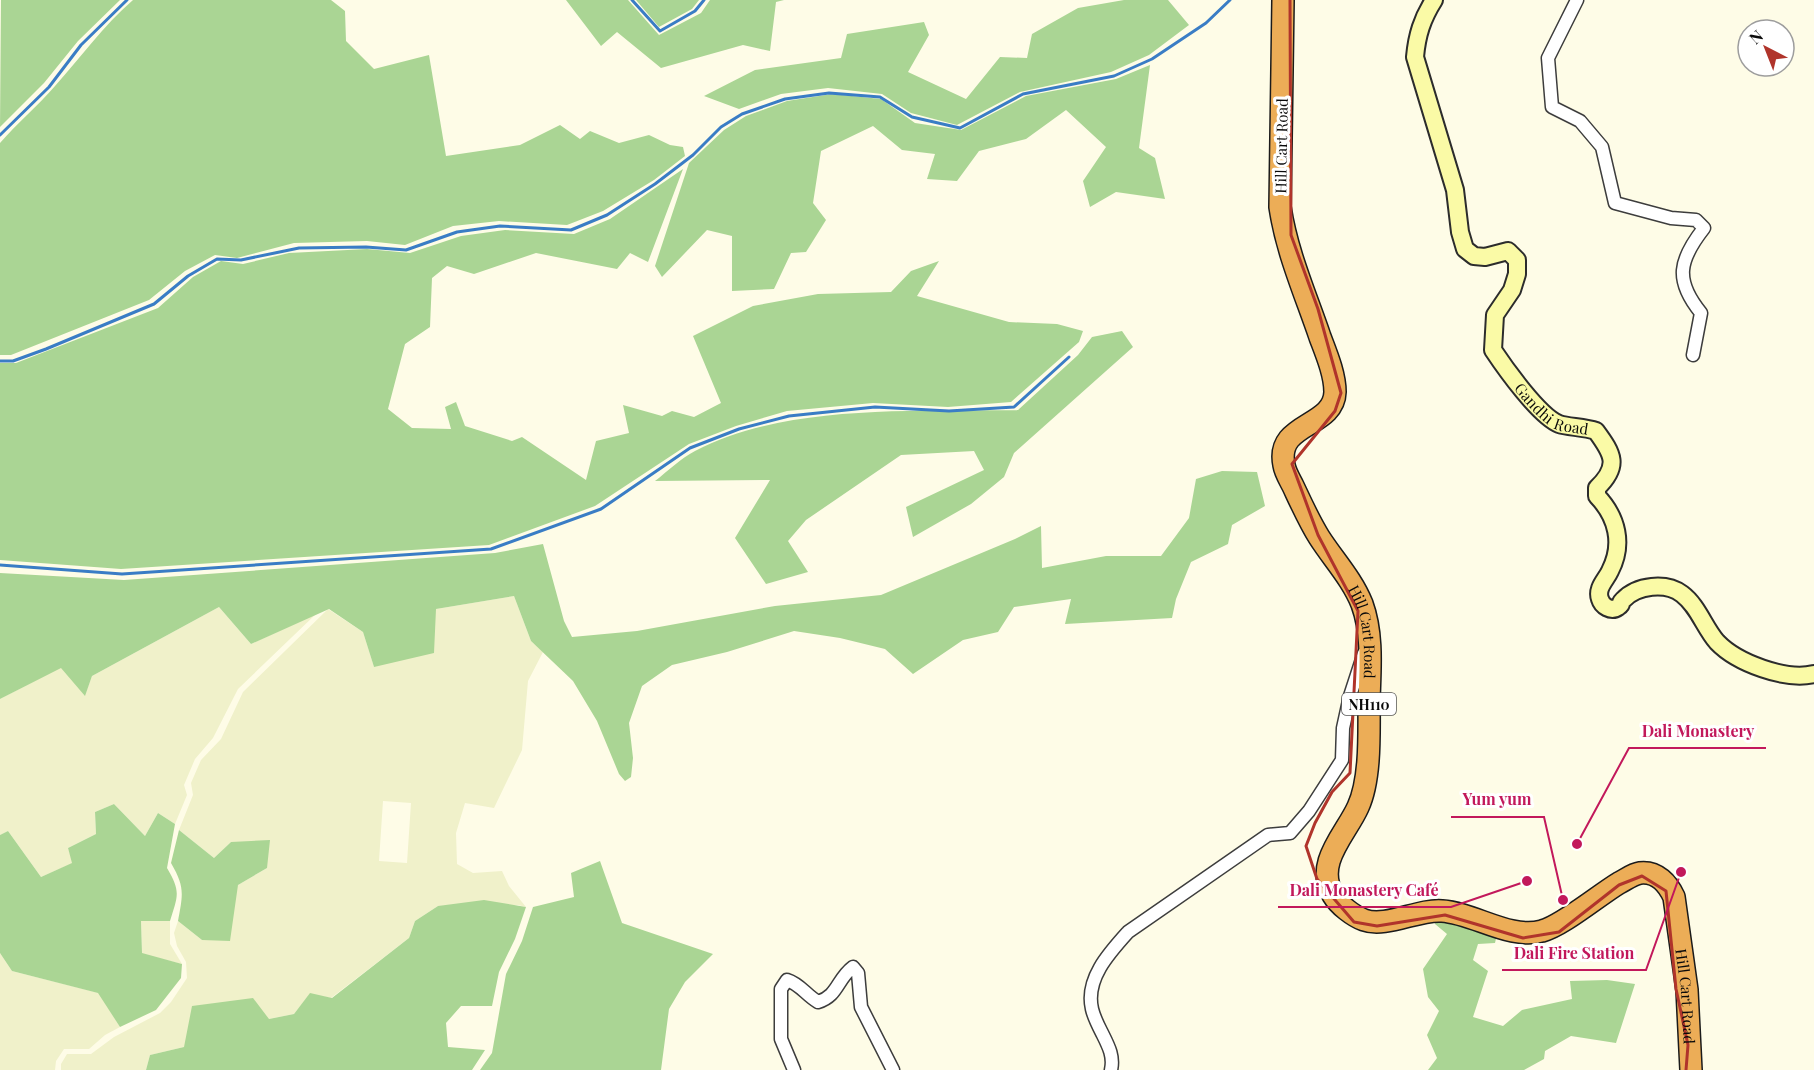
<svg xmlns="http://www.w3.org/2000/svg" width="1814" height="1070" font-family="'Playfair Display',serif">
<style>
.farmland{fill:#f0f1ca;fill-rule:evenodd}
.forest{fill:#aad594}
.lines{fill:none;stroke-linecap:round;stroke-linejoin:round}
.stream{stroke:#3a7dc5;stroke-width:3}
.street-casing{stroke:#3d3d3d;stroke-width:15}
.secondary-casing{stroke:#2c2c2c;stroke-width:20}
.highway-casing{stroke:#1b1b1b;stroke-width:24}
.street{stroke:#fff;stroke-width:12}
.secondary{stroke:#fafaa6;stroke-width:16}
.highway{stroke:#ecad57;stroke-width:21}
.rail{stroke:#b0342b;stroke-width:3}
.labels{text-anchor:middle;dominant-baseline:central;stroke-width:6;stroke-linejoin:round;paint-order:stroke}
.shield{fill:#fff;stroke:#545454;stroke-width:1.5}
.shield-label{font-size:14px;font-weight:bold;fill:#0a0a0a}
.street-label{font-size:15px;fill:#0a0a0a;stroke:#fff}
.leader{fill:none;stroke:#c2185b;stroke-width:2}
.callout-dot{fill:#c2185b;stroke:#fff;stroke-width:2}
.callout-label{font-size:16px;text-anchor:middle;font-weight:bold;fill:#c2185b;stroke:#fff;stroke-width:6;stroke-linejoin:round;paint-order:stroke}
</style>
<rect width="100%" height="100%" fill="#fefce7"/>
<g class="farmland">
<path d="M514,596L531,641L543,652L528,681L522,750L494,808L465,803L456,833L457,864L473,873L502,871L509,886L526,907L518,905L438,906L415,921L409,938L331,998L310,994L294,1014L269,1019L184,1047L150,1055L146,1070H61V1064L67,1054H91L114,1037L160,1013L171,1002L187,978L186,962L177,946L174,933L178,921L202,940L238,885L267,868L231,842L214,858L179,830L193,795L191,783L201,760L221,739L243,692L328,609L363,632L374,667L436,609ZM383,801L411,803L407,863L379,861Z"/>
<polygon points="219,607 251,644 316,614 238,689 213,738 195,759 184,785 187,795 175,824 158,813 145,836 114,804 95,812 96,834 68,848 73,863 41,877 8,831 0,835 0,699 61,667 85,695 92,676"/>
<polygon points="141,921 170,921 170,944 182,964 142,954"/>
<polygon points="0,953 12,971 99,993 120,1027 105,1035 89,1049 64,1049 56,1061 55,1070 0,1070"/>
</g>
<g class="forest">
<polygon points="1,0 120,0 78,41 44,83 0,127"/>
<path d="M133,0H331L345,11L346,41L374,69L429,55L446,156L520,145L560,125L580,139L590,131L619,143L649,135L670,145L683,147L685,156L654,180L603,211L567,225L499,221L453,226L405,245L367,241L294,243L237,258L215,255L185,271L149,300L11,355H0V143C17,123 38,106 55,86C81,57 103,26 133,0Z"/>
<polygon points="566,0 628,0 659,35 701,13 710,0 784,0 776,2 770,51 743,45 661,68 617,32 601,46"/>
<polygon points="636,0 699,0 692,9 659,27"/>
<polygon points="1124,0 1168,0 1189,25 1149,55 1111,72 1020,92 957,125 911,113 882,94 828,88 781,94 739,109 704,96 755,70 841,58 847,34 924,22 929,35 908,72 966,99 1000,57 1027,58 1032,34 1078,8"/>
<polygon points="1150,65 1139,148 1155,158 1165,199 1116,192 1090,207 1083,181 1106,147 1066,110 1026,139 979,151 957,181 927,179 935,154 902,150 873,126 821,151 813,203 826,220 806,252 791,253 774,289 732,291 732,236 707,230 662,277 655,266 689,163 724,130 746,116 787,101 832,94 881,99 915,123 961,130 1026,96 1116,79"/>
<polygon points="683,169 648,262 630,253 617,269 536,253 474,274 447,266 432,278 430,327 405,344 388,409 412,428 451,429 445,407 456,402 465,426 512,441 522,437 586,480 596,441 629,433 623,405 662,416 672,411 694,417 721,403 693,336 753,306 818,294 891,292 911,271 939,261 917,296 1009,322 1057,324 1083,331 1079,342 1011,402 948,407 873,403 787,411 736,426 689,444 595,506 489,545 121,569 0,560 0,363 16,363 158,308 193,277 221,261 243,264 289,253 367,249 410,253 461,236 505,230 574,234 610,219"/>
<path d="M1122,331L1133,347L1014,453L1004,477L971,504L913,537L906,507L984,470L974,451L901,455L806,520L788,541L808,572L766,584L735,538L770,480L655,481C668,471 681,458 695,451C786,403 918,412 1018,410L1078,355L1092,337Z"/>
<polygon points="1222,471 1257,472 1265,506 1232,525 1228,544 1191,562 1176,599 1172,618 1065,624 1071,599 1014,607 998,632 963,640 913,674 885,649 840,638 794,631 727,652 672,665 642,686 629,723 633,758 631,777 625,781 619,774 597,721 573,681 531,641 514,596 436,609 434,653 374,667 363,632 329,609 251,644 219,607 92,676 85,696 61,668 0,699 0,573 124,580 495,553 543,544 564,621 572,637 637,631 775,606 881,595 1015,539 1041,526 1042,568 1106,556 1161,556 1189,518 1196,479"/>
<path d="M114,804L145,836L158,813L175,824L167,868C181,892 178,895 170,921H141L142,953L182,964L181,978L156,1010L120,1027L98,993L12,971L0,953V835L8,831L41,877L72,863L68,848L96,834L95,812Z"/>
<path d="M179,830L214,858L231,842L270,840L267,868L238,885L230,941L202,940L178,921C183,894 185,887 171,863Z"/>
<polygon points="600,861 622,923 713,954 685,982 669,1009 661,1070 480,1070 492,1053 506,974 522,941 533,907 574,897 571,873"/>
<polygon points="484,900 526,907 515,939 499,972 492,1006 461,1006 446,1023 448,1047 485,1050 472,1070 146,1070 150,1055 184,1047 192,1006 253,998 269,1019 294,1014 310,993 332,998 409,938 415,921 438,906"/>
<polygon points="1436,918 1497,934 1495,943 1478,944 1473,960 1488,971 1473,1017 1503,1026 1522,1010 1572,999 1570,981 1607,980 1635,984 1616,1043 1571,1036 1545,1051 1544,1059 1524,1070 1428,1070 1437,1058 1427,1035 1439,1011 1428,997 1423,969 1447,934 1435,924"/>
</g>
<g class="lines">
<g class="stream">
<polyline points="632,0 660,31 695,11 704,0"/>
<polyline points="0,135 49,87 81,45 127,0"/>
<polyline points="0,361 13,361 46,349 154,304 188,276 217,259 241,260 299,248 366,247 406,250 457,232 500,226 571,230 607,215 655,184 693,155 721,127 742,114 785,99 829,93 880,97 912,117 960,128 1023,94 1114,76 1152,59 1206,23 1230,0"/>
<polyline points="0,565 122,574 491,549 601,509 690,448 739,429 789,416 875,407 949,411 1014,407 1069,357"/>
</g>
<defs>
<g id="street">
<path d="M1577,0L1548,58L1552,107L1580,121L1602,147L1615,203L1671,218L1696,220L1704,228C1679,260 1674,280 1701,313L1693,355"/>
<path d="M794,1070L781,1039V989L787,980C800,984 806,995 818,1002C838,996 837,979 853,967L858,973L861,1007L893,1070"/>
<path d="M1111,1070C1114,1057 1109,1047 1103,1035C1099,1027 1094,1018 1092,1009C1085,979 1109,953 1128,932L1268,835L1290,833L1309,811L1342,760L1343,728L1350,696L1364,653"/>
</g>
<g id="secondary">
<path id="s1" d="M1434,0C1422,19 1417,35 1415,57L1455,190L1460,232L1465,249L1474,256L1485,257L1508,251L1517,260V274L1512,290L1495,315L1493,350C1505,368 1539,416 1559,424C1567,427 1585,427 1596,431C1613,454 1620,466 1597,488V496C1617,517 1624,544 1610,571C1606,580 1596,588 1600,599C1602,606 1611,612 1618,607C1624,603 1618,605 1623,600C1637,585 1666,582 1682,594C1698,606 1704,627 1717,642C1737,663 1786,681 1814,674"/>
</g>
<g id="highway">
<path id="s2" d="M1283,0L1280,207C1287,253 1305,293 1320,337C1326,353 1335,374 1335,392C1334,428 1275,422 1284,465C1285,472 1290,480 1293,486C1301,503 1309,521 1319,537C1333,559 1352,579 1362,604C1373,634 1370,668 1369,700C1369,732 1371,779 1358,807C1346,834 1314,863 1333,895C1339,905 1353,916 1364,920C1386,928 1418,909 1442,911C1474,913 1510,940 1542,931C1562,926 1599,895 1619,883C1625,880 1633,874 1640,873C1657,871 1668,884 1674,897L1687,990L1691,1070"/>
</g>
</defs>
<use href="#street" class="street-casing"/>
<use href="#secondary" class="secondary-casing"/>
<use href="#highway" class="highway-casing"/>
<use href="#street" class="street"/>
<use href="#secondary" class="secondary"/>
<use href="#highway" class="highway"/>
<polyline class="rail" points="1290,0 1291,235 1318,309 1341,393 1335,411 1292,464 1318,535 1358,611 1350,773 1332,792 1315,823 1306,846 1317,879 1354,922 1377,926 1445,915 1523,938 1559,932 1619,885 1642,876 1666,891 1676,989 1688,1045 1686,1070"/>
</g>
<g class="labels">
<rect class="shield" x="1342" y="693" width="54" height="22" rx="4.5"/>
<g class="shield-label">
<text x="1369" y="704">NH110</text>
</g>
<g class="street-label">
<text transform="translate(1281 146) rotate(-89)">Hill Cart Road</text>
<text stroke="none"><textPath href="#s1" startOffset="501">Gandhi Road</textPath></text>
<text stroke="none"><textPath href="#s2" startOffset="684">Hill Cart Road</textPath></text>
<text stroke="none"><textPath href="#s2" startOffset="1440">Hill Cart Road</textPath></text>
</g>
</g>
<path class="leader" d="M1577 844L1629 748H1766M1563 900L1544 817H1451M1527 881L1451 907H1278M1681 872L1646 970H1502"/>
<g class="callout-dot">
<circle cx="1577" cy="844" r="6"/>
<circle cx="1563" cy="900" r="6"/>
<circle cx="1527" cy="881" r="6"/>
<circle cx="1681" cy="872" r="6"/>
</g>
<g class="callout-label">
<text x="1698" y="737">Dali Monastery</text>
<text x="1497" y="805">Yum yum</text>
<text x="1364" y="896">Dali Monastery Café</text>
<text x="1574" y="959">Dali Fire Station</text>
</g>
<g transform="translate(1766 48) rotate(318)"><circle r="28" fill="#ffffff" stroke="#9d9d9d" stroke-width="1.5"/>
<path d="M0-4.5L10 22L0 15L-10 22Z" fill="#b0342b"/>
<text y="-9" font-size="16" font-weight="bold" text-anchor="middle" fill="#0a0a0a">N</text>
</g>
</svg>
